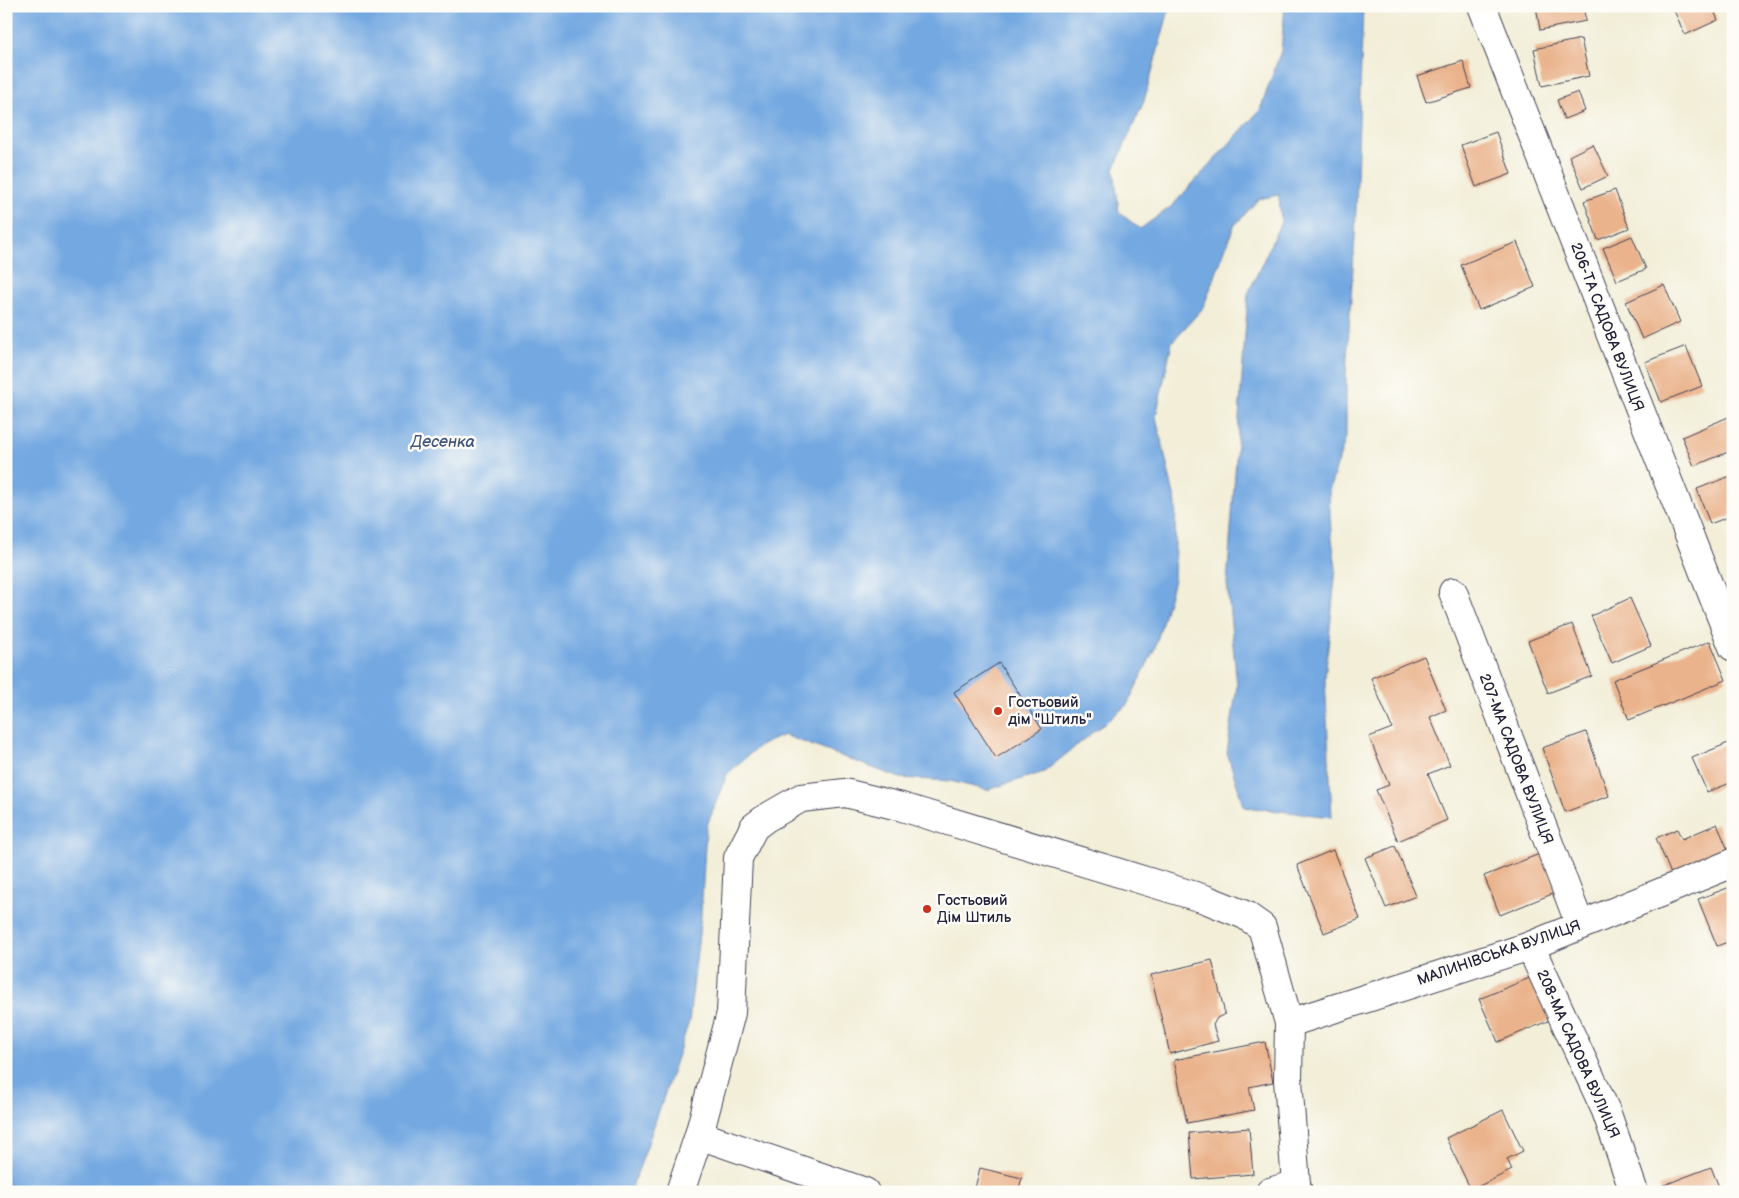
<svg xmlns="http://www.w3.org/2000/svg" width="1739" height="1198" font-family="'Balsamiq Sans',sans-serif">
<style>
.water{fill:#73a8e1;stroke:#4a658e}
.building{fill:#eab38c}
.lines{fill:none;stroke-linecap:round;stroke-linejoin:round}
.minor-casing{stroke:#414153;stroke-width:30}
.minor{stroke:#fff;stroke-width:28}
.poi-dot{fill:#c8321e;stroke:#fdfcf7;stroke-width:2}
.labels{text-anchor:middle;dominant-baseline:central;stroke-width:5;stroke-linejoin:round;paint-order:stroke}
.street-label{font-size:15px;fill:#22223b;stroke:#fdfcf7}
.poi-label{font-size:15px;fill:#22223b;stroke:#fdfcf7;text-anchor:start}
.water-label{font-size:16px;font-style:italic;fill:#42587d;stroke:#fdfcf7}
</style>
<rect width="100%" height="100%" fill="#fdfcf7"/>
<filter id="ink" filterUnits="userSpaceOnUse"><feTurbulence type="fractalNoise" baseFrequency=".02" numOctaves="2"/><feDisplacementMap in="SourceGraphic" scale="10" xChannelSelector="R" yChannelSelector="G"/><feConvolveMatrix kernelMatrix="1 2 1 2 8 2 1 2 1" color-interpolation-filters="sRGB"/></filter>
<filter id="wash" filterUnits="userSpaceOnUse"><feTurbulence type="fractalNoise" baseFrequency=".0096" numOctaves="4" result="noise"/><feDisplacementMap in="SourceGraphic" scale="20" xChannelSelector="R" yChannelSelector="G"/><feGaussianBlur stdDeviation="1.12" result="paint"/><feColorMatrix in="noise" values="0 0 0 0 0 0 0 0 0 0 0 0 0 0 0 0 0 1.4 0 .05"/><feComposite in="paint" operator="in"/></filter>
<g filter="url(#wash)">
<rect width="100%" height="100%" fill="#f2eed8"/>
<polygon class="water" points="6,6 1170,6 1144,101 1114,169 1119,212 1140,229 1172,206 1260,110 1281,51 1285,6 1363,6 1355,237 1346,375 1346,437 1329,491 1331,532 1336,568 1325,678 1332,817 1244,807 1227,753 1237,686 1227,583 1248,294 1281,222 1279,195 1259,199 1234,226 1203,308 1172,342 1156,417 1176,504 1174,580 1155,648 1127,705 1044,772 987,790 950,781 900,778 784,735 759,746 727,774 706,828 701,916 689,1022 644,1155 630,1192 6,1192"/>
<g id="blocks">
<g class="building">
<polygon points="1536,6 1583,6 1586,21 1540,30"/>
<polygon points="1672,6 1712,6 1718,20 1685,35"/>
<polygon points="1581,39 1589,76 1542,86 1534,49"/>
<polygon points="1463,61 1471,88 1426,102 1417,76"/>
<polygon points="1578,92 1585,111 1564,119 1557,100"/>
<polygon points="1496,132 1511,174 1476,187 1461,145"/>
<polygon points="1593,144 1608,176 1583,188 1569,156"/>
<polygon points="1615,190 1629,228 1598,240 1584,201"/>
<polygon points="1632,236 1646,269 1617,281 1603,248"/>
<polygon points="1517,242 1535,287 1479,310 1461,265"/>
<polygon points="1664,285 1680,322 1642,339 1626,302"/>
<polygon points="1686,346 1702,386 1661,402 1645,362"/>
<polygon points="1733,415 1733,450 1694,466 1682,437"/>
<polygon points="1733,475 1733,515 1710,524 1697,489"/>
<polygon points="1630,598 1651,646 1612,663 1591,616"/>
<polygon points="1572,624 1592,676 1548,693 1528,641"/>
<polygon points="1710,641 1726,680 1629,720 1613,680"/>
<polygon points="1424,656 1446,710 1430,717 1450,765 1428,774 1447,820 1398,841 1376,790 1389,785 1369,737 1392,728 1371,678"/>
<polygon points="999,663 1042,729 996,758 954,692"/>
<polygon points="1586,732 1609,796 1565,812 1542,748"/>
<polygon points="1733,741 1733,782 1707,792 1692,758"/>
<polygon points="1717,824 1728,850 1671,874 1656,838 1677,829 1682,839"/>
<polygon points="1395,846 1416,896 1386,908 1365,858"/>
<polygon points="1333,850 1360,919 1324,933 1297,865"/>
<polygon points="1542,853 1557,892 1500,915 1484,876"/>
<polygon points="1733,886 1733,940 1717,946 1698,899"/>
<polygon points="1212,960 1225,1014 1217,1018 1213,1025 1218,1041 1170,1054 1151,975"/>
<polygon points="1532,977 1550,1020 1498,1042 1479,999"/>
<polygon points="1265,1042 1273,1082 1249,1087 1254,1110 1187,1123 1174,1060"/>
<polygon points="1503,1110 1523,1151 1507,1159 1512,1170 1471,1190 1446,1138"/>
<polygon points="1249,1128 1253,1174 1193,1179 1189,1133"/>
<polygon points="1711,1167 1721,1192 1661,1192 1659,1187"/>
<polygon points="980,1168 1022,1178 1018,1192 974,1192"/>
</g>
</g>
</g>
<g filter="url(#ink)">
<use href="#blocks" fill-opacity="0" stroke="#414153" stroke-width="1"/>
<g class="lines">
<defs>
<g id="minor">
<polyline points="1482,6 1733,647"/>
<polyline points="1453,592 1580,925"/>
<polyline points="1530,946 1606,1111 1634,1192"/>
<polyline points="1289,1023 1530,946 1733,863"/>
<polyline points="699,1135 865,1192"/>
<polyline points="680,1192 699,1135 731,1013 738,858 754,827 766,818 801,798 845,793 902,807 1205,899 1245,915 1262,927 1289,1023 1288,1080 1296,1184 1298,1192"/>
<polyline points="1270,1192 1296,1184"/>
</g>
</defs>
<use href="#minor" class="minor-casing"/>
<use href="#minor" class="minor"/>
</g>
</g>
<g class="poi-dot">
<circle cx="998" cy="711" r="5"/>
<circle cx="927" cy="909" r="5"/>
</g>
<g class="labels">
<g class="street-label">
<text transform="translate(1607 327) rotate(69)">206-ТА САДОВА ВУЛИЦЯ</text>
<text transform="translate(1516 759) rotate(69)">207-МА САДОВА ВУЛИЦЯ</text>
<text transform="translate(1499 953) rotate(-19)">МАЛИНІВСЬКА ВУЛИЦЯ</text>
<text transform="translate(1578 1054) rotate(66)">208-МА САДОВА ВУЛИЦЯ</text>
</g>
<g class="poi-label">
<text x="1008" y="702">Гостьовий<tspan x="1008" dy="17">дім "Штиль"</tspan></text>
<text x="937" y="900">Гостьовий<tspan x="937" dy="17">Дім Штиль</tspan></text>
</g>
<g class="water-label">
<text x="443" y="442">Десенка</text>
</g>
</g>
<rect width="1739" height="1198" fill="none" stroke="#fdfcf7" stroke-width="25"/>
</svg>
